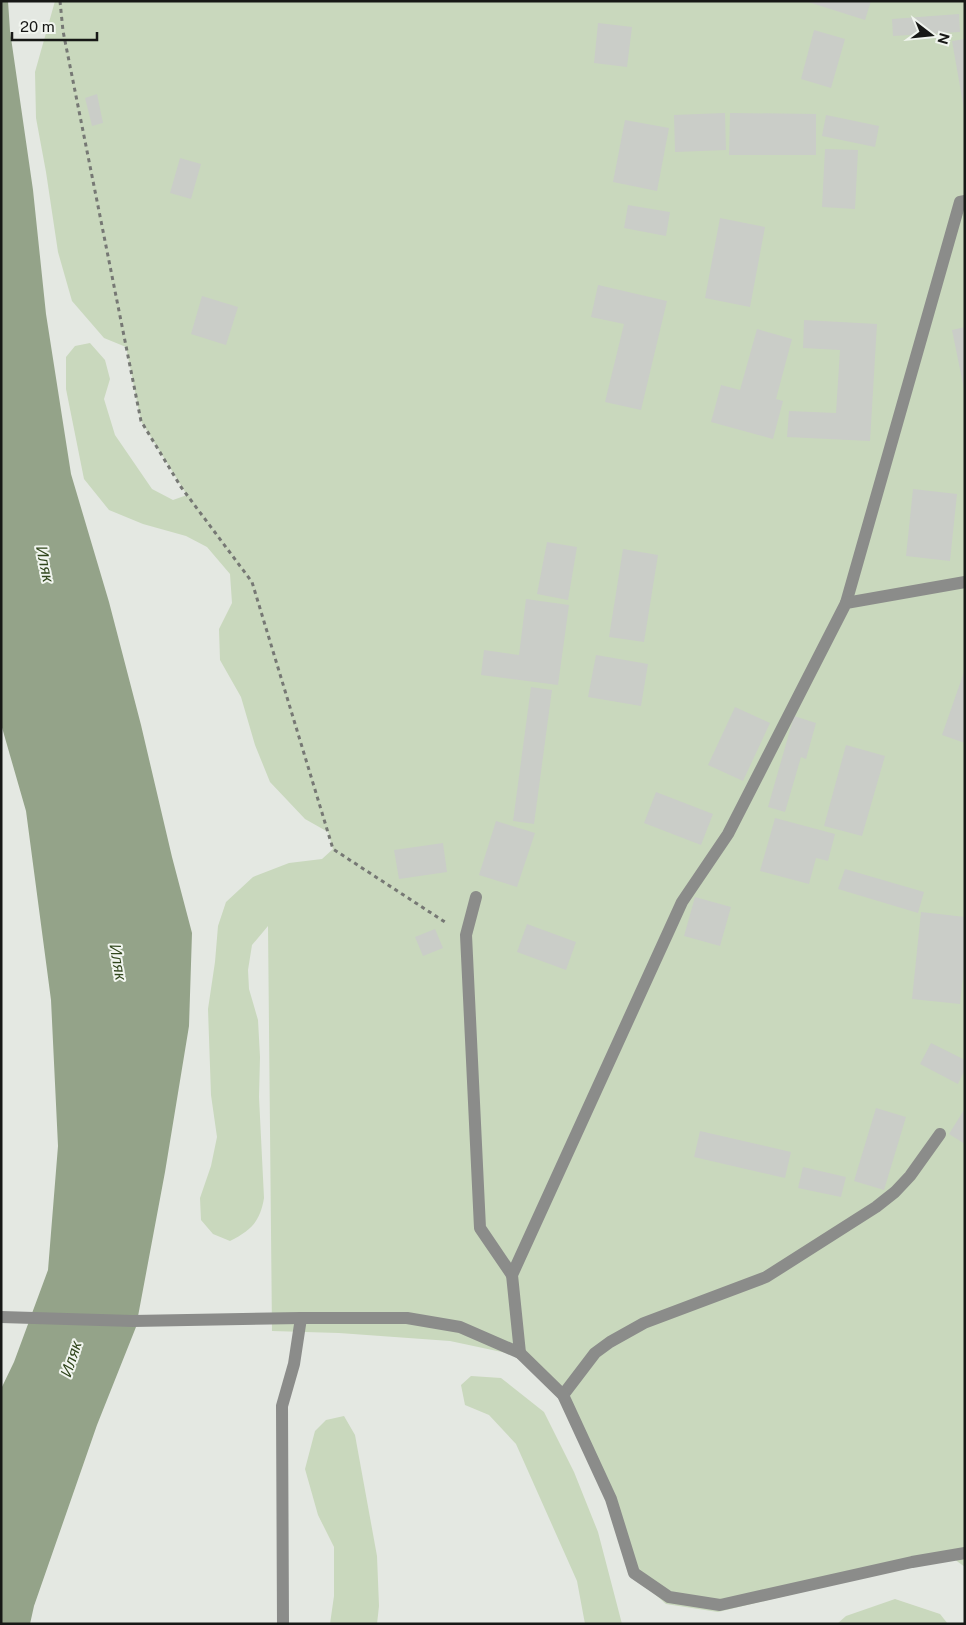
<svg xmlns="http://www.w3.org/2000/svg" width="966" height="1625" font-family="'Public Sans',sans-serif">
<style>
.green{fill:#c9d8bd}
.water{fill:#94a389}
.building{fill:#cacdc8}
.lines{fill:none;stroke-linecap:round;stroke-linejoin:round}
.path{stroke:#767874;stroke-width:3;stroke-dasharray:4 4;stroke-linecap:butt}
.service{stroke:#8b8c8a;stroke-width:12}
.tertiary{stroke:#8b8c8a;stroke-width:12}
.labels{text-anchor:middle;dominant-baseline:central;stroke-width:4;stroke-linejoin:round;paint-order:stroke}
.water-label{font-size:16px;font-style:italic;fill:#30461c;stroke:#f1f5ef}
</style>
<rect width="100%" height="100%" fill="#e4e8e2"/>
<g class="green">
<path d="M55,1H965V1567L954,1559L912,1566L718,1612L666,1604L632,1574L609,1500L560,1395L525,1357L450,1341L339,1333L272,1331L268,926L252,945L248,970L249,989L258,1020L260,1057L259,1097L264,1198C260,1222 251,1230 230,1241L213,1234L201,1220L200,1198L211,1166L217,1137L211,1095L208,1009L215,962L218,926L226,902L253,877L289,863L322,859L333,849L328,832L305,819L270,782L255,745L241,697L220,660L219,629L232,603L230,574L207,547L186,536L143,524L109,510L84,479L66,389V357L75,346L90,343L105,360L110,379L104,399L115,435L152,489L173,500L187,495L141,421L126,347L104,338L72,301L58,252L46,172L36,118L35,72Z"/>
<polygon points="471,1376 501,1378 544,1412 574,1472 598,1532 622,1624 585,1624 577,1581 516,1444 489,1415 465,1405 461,1385"/>
<polygon points="344,1416 355,1435 377,1556 379,1606 377,1624 330,1624 334,1596 334,1547 318,1515 305,1469 315,1431 326,1420"/>
<polygon points="895,1599 940,1614 948,1624 837,1624 846,1616"/>
</g>
<polygon class="water" points="1,1 8,1 10,31 33,190 46,314 71,474 109,602 141,725 172,857 192,933 189,1026 165,1172 136,1327 97,1425 34,1606 30,1624 1,1624 1,1389 14,1362 48,1270 58,1146 51,1000 26,811 1,724"/>
<g class="building">
<polygon points="805,1 871,1 865,20"/>
<polygon points="959,14 960,32 893,36 892,19"/>
<polygon points="598,23 632,27 627,67 594,63"/>
<polygon points="814,30 845,39 831,88 801,79"/>
<polygon points="965,39 965,109 964,109 952,41"/>
<polygon points="97,94 103,123 92,126 85,98"/>
<polygon points="725,113 726,150 675,152 674,115"/>
<polygon points="730,113 816,114 816,155 729,155"/>
<polygon points="826,115 879,126 875,147 822,136"/>
<polygon points="625,120 669,128 657,191 613,182"/>
<polygon points="825,149 858,150 855,209 822,207"/>
<polygon points="180,158 201,164 191,199 170,193"/>
<polygon points="628,205 670,212 666,236 624,228"/>
<polygon points="720,218 765,227 750,307 705,298"/>
<polygon points="598,285 667,301 641,410 605,402 624,324 591,317"/>
<polygon points="202,296 238,307 226,345 191,334"/>
<polygon points="804,320 877,324 870,441 787,437 789,411 836,413 840,350 803,348"/>
<polygon points="965,327 965,389 964,389 952,330"/>
<polygon points="757,329 792,339 776,399 783,401 773,439 711,422 721,385 740,390"/>
<polygon points="913,489 957,494 950,561 906,556"/>
<polygon points="547,542 577,547 568,600 537,594"/>
<polygon points="623,549 658,555 644,642 609,637"/>
<polygon points="526,599 569,605 558,685 481,675 484,650 519,655"/>
<polygon points="596,655 648,664 641,706 588,697"/>
<polygon points="964,672 965,672 965,743 942,735"/>
<polygon points="531,687 552,690 534,824 513,821"/>
<polygon points="735,707 770,723 743,781 708,765"/>
<polygon points="794,716 816,723 806,759 801,757 785,812 768,807"/>
<polygon points="846,745 885,756 862,836 824,826"/>
<polygon points="656,792 713,814 701,845 644,823"/>
<polygon points="775,818 835,834 828,861 816,858 809,884 760,871"/>
<polygon points="496,821 535,833 517,887 479,875"/>
<polygon points="443,843 447,872 399,879 394,850"/>
<polygon points="845,869 924,892 918,913 838,889"/>
<polygon points="695,897 731,907 720,946 684,936"/>
<polygon points="921,912 965,917 965,961 960,1004 912,999"/>
<polygon points="527,924 576,942 566,970 517,952"/>
<polygon points="435,929 443,948 423,956 415,937"/>
<polygon points="931,1043 965,1060 965,1070 958,1084 920,1064"/>
<polygon points="876,1108 906,1117 884,1190 854,1181"/>
<polygon points="964,1110 965,1110 965,1144 949,1134"/>
<polygon points="700,1131 791,1152 785,1178 694,1157"/>
<polygon points="803,1167 846,1177 841,1197 798,1188"/>
</g>
<g class="lines">
<polyline class="path" points="60,1 63,31 141,421 181,487 252,582 333,849 448,924"/>
<g class="service">
<polyline points="846,603 960,202 965,201"/>
<polyline points="476,897 466,935 480,1228 512,1275"/>
<polyline points="520,1353 512,1275 682,902 728,834 846,603 965,582"/>
<polyline points="563,1395 595,1353 610,1342 644,1323 766,1277 876,1207 895,1192 910,1176 940,1134"/>
<polyline points="283,1624 282,1406 294,1364 301,1318"/>
</g>
<polyline class="tertiary" points="1,1317 133,1321 301,1318 407,1318 460,1327 520,1353 563,1395 611,1499 634,1573 669,1597 720,1605 912,1562 965,1553"/>
</g>
<g class="labels">
<g class="water-label">
<text transform="translate(45 564) rotate(79)">Иляк</text>
<text transform="translate(118 962) rotate(80)">Иляк</text>
<text transform="translate(71 1359) rotate(-72)">Иляк</text>
</g>
</g>
<rect width="966" height="1625" fill="none" stroke="#171816" stroke-width="5"/>
<g transform="translate(931 35) rotate(106)" stroke="#f1f5ef" stroke-width="4" paint-order="stroke">
<path d="M0-4L9 19L0 12L-9 19Z" fill="#171816"/>
<text y="-8" font-size="14" font-weight="bold" text-anchor="middle" fill="#171816">N</text>
</g>
<path d="M12 32v8h85v-8" fill="none" stroke="#171816" stroke-width="2.5"/>
<text x="20" y="32" font-size="15" fill="#171816" stroke="#f1f5ef" stroke-width="4" paint-order="stroke">20 m</text>
</svg>
